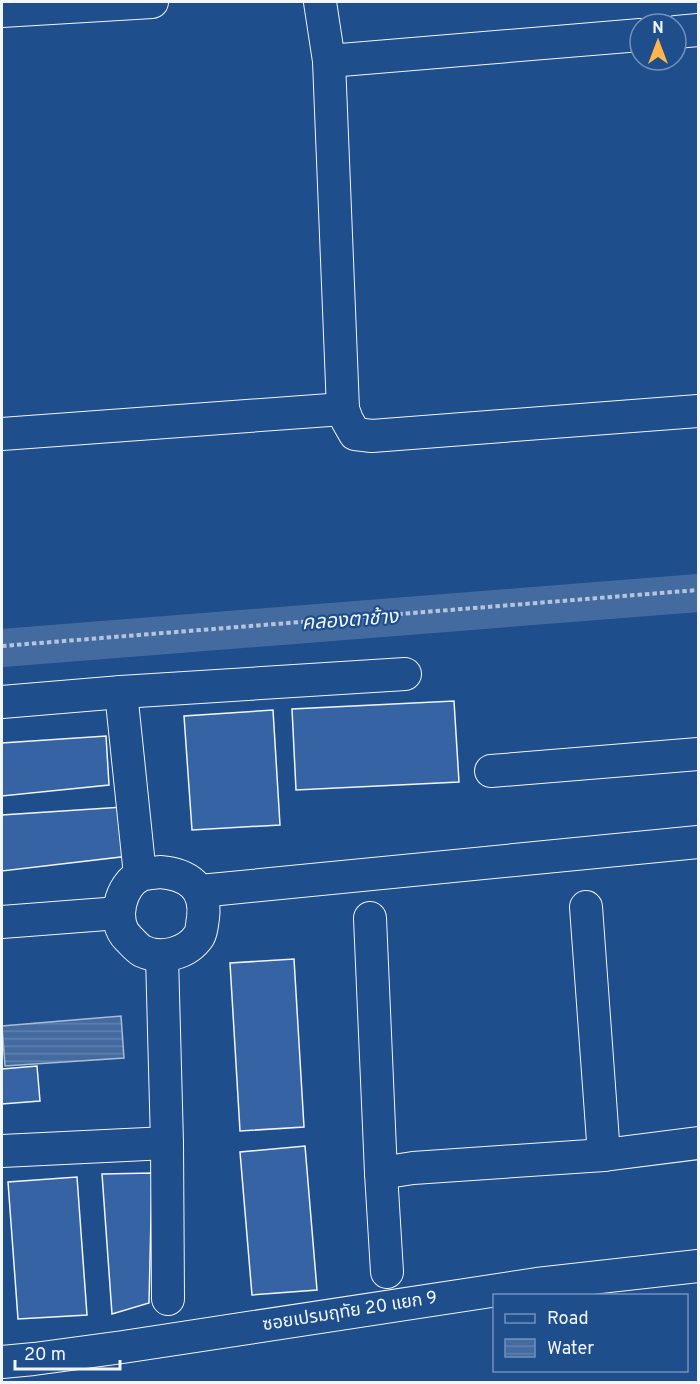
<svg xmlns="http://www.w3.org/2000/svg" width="700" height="1384" font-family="Overpass,'Noto Sans Thai',sans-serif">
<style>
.water{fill:url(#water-rules);stroke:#a8bbd7;stroke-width:1.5}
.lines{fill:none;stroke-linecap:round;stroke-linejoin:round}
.canal{stroke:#446ba0;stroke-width:38}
.building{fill:#3563a3;stroke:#f2f6ff;stroke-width:1.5}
.minor-casing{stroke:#f2f6ff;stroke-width:34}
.path{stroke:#b3c4dc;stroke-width:4;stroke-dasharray:4.5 3;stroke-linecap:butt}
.minor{stroke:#1f4e8c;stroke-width:32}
.labels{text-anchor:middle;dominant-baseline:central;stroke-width:4.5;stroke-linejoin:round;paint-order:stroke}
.street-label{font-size:18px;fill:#f2f6ff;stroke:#1f4e8c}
.water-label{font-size:20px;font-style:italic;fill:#f2f6ff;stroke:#1f4e8c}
</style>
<defs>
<pattern id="water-rules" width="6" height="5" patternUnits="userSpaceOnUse" patternTransform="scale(1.5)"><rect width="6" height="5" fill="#446ba0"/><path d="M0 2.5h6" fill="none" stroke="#5f81ae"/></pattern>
</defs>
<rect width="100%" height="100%" fill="#1f4e8c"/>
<polygon class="water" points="121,1016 124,1058 5,1066 2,1026"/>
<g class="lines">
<polyline class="canal" points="2,648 698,593"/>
</g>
<g class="building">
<polygon points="454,701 459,782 296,790 292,709"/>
<polygon points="273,710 280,825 192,830 184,716"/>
<polygon points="106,736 109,785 2,796 2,743"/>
<polygon points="123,807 129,856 2,871 2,815"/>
<polygon points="294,959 304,1127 240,1131 230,963"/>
<polygon points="37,1066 40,1101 2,1104 2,1069"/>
<polygon points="305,1146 317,1290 252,1295 240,1152"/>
<polygon points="152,1173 149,1303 112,1314 102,1174"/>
<polygon points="77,1177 87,1315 18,1319 8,1182"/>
</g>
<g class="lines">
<defs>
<g id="minor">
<polyline points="320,2 329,61 343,409 347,420 355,434 372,436 698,411"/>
<polyline points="2,11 152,2"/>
<polyline points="676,32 698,30"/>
<polyline points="329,61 640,35"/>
<polyline points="2,434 343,409"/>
<polyline points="121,692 140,875"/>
<polyline points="2,702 121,692 405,674"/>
<polyline points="491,771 698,754"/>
<path d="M160,872C187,874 207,887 203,918C202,923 202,931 199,936C187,954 161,960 142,951C137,948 132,942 128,938C111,922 120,884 141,875C147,873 154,873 160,872Z"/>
<polyline points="200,891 698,842"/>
<polyline points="586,907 604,1155"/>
<polyline points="370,918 381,1173 413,1168 604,1155 698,1143"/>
<polyline points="2,922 119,913"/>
<polyline points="162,956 167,1143 168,1299"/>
<polyline points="2,1151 167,1143"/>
<polyline points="381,1173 387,1272"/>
<polyline points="2,1362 34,1359 123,1347 537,1284 698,1266"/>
</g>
</defs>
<use href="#minor" class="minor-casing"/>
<polyline class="path" points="2,646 698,590"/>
<use href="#minor" class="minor"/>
</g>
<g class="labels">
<g class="street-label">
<text transform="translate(350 1312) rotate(-9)">ซอยเปรมฤทัย 20 แยก 9</text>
</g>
<g class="water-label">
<text transform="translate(350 621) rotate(-4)">คลองตาช้าง</text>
</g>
</g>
<rect width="700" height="1384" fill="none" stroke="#f2f6ff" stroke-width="6"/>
<rect x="493" y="1294" width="195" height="78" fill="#1f4e8c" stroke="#7391ba" stroke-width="1.5"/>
<rect x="505" y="1314" width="30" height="9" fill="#1f4e8c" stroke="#7391ba" stroke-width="1.5"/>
<text x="547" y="1324" font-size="18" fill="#f2f6ff">Road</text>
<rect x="505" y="1339" width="30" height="18" fill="url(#water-rules)" stroke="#7391ba" stroke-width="1.5"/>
<text x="547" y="1354" font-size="18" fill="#f2f6ff">Water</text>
<g transform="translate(658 42)"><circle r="28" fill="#1f4e8c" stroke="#7391ba" stroke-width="1.5"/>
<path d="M0-4.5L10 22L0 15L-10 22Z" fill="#ffb74d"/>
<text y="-9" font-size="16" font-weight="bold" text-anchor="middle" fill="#f2f6ff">N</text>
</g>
<path d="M15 1360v9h105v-9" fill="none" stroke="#f2f6ff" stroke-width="3"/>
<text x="24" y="1360" font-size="18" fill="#f2f6ff" stroke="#1f4e8c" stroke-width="4.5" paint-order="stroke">20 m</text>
</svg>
